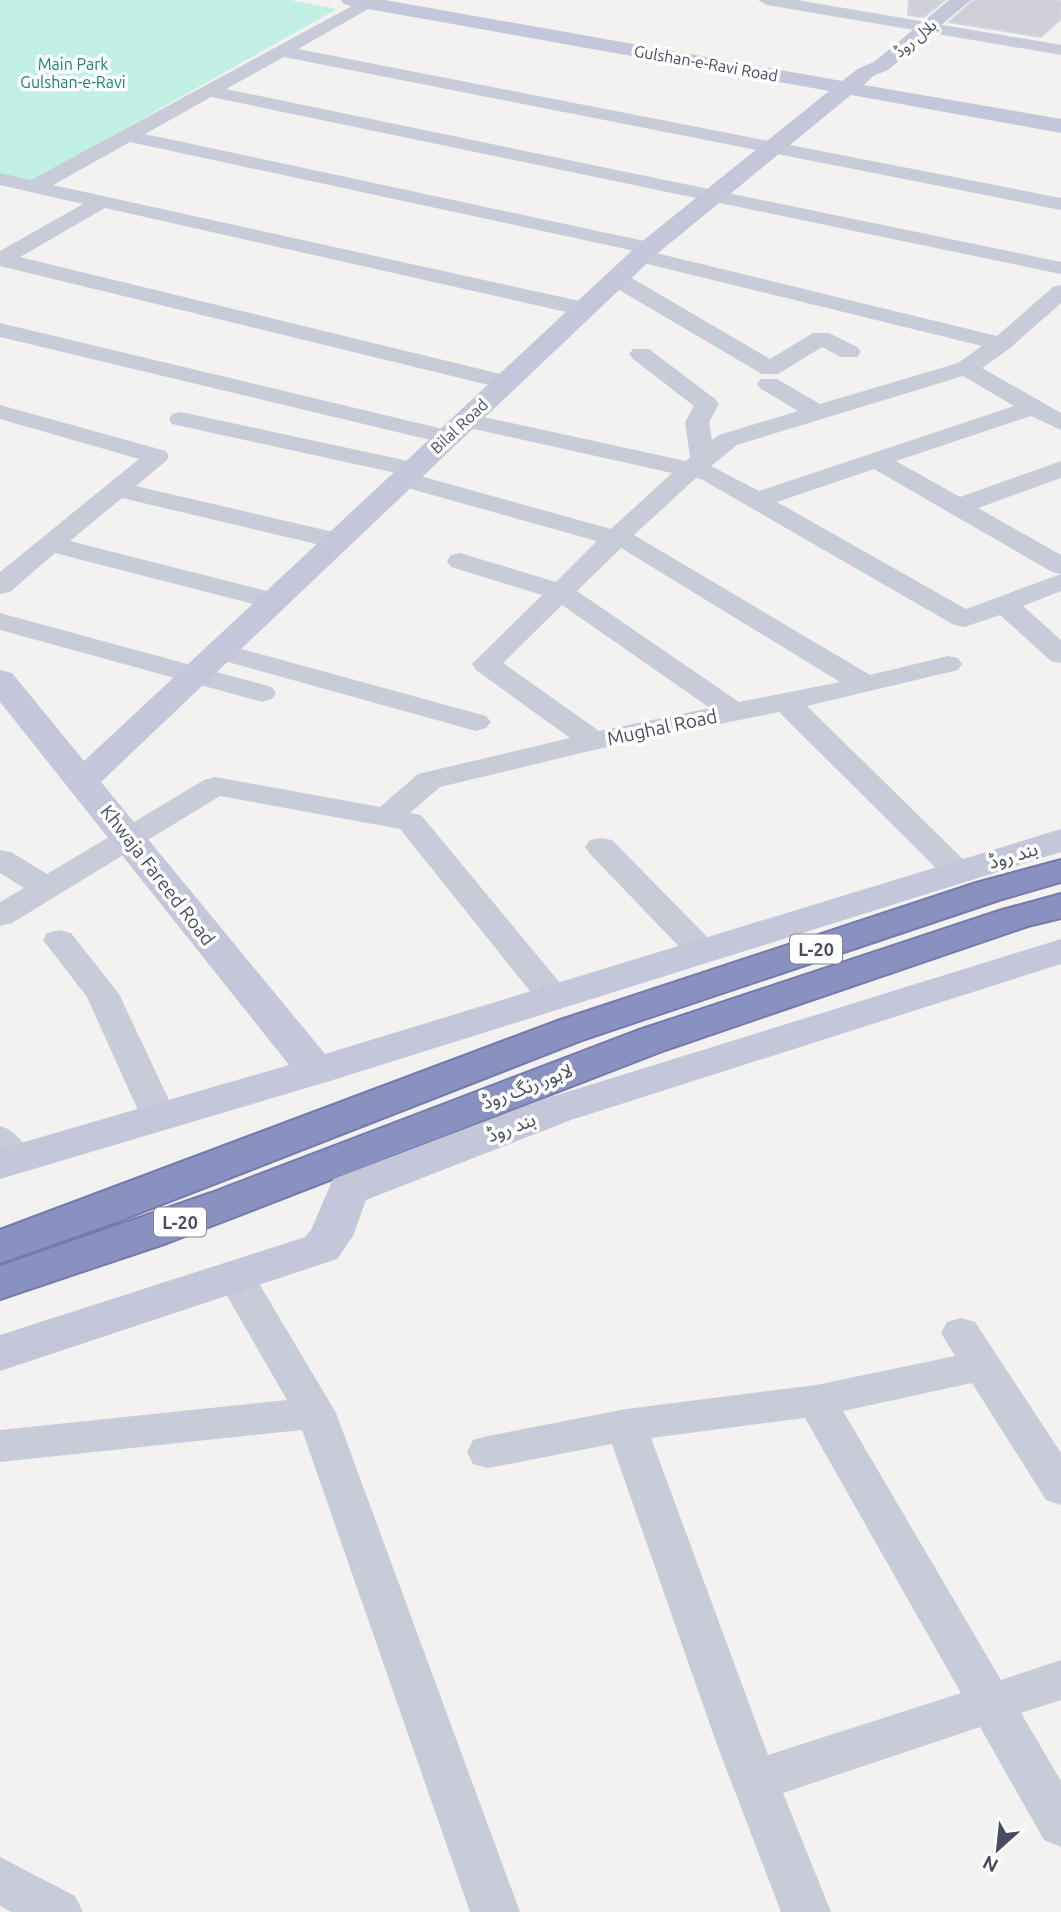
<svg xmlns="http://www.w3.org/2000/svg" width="1061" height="1912" font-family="Ubuntu,'Noto Sans Arabic',sans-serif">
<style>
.green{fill:#c0f1e4}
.building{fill:#cecfd7;stroke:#d6d5dd;stroke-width:2}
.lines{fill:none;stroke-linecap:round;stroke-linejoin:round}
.highway-casing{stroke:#747bac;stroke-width:4}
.street{fill:#c8cbd8;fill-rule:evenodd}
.secondary{fill:#c4c7da;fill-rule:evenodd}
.highway{fill:#8991c0;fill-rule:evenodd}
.labels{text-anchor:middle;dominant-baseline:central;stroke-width:7;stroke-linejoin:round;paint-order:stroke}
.far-street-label{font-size:16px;fill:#494d5f;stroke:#fff}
.far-park-label{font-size:16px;fill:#168473;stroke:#fff}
.shield{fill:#fff;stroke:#80828f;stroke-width:2}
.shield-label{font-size:18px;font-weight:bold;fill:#494d5f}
.street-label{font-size:19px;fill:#494d5f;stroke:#fff}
</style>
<rect width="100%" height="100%" fill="#f4f2f1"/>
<polygon class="green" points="0,0 290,0 337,9 30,182 0,175"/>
<g class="building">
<polygon points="909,0 945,0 924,17 908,15"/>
<polygon points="974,0 1061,0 1061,19 1041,37 949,22"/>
</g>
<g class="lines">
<defs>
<g id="highway">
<polygon points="1061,860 1061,882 1002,899 585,1039 119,1221 0,1263 0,1230 557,1021 976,883"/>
<polygon points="1061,894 1061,918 1028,926 665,1050 167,1243 0,1299 0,1266 211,1193 636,1031 1002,910"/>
</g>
</defs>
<use href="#highway" class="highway-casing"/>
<g class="street">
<path d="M363,0H376L379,3L298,49L1061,198V210L284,57L226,89L1061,262V274L211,97L145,134L649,242L657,243L660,248L656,253L997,336L1053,287L1061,285V303L1009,349L982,368L1061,413V430L1031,416L896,461L960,497L1061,461V478L978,508L1061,555V591L1023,606L1061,640V663L1051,661L1000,615L964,627L954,625L701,479L696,478L634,535L870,675L948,656L958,658L962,664L958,670L807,706L969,865L974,872L969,879L958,882L947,879L779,712L594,750L440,787L410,813L421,815L565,989L570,997L565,1005L553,1008L541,1005L400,829L220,796L12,923L0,926V902L24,888L0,873V850L11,852L47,874L204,780L215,777L380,807L418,774L570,738L476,670L472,664L542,595L451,567L447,561L451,555L460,553L556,582L597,541L393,484L389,479L396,473L172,424L169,419L172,414L181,412L422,464L426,469L417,475L611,529L672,473L456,425L453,420L456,415L465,413L686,461L690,457L685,422L694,406L633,359L629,354L633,349H649L715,399L719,404L709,422L712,440L719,435L798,411L761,389L757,384L761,379H777L820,404L958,363L982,346L635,261L632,256L635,251L130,142L53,185L584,302L592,304L595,309L592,314L584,316L105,208L20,257L513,377L517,382L513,387L505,389L0,266V251L83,204L0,185V173L31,180ZM963,376L1014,406L759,491L711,466L737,445ZM874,469L1052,572L1061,574L966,609L777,502ZM621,548L840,682L739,702L577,591ZM562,605L710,708L599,731L503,663Z"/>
<polygon points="758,0 797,0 1061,45 1061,55 767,5"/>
<polygon points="617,272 625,274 770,359 813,333 829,333 857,347 861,352 857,357 841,357 822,347 778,374 762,374 609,284 606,279 609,274"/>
<polygon points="0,323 447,430 456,432 459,437 456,442 447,444 0,337"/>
<polygon points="0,405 166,451 169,456 166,461 136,486 346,535 350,541 346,547 337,549 122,498 70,541 283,595 287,601 283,607 273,609 55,553 10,592 0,594 0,572 139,459 0,419"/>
<polygon points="0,613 272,687 276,693 272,699 262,702 0,630"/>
<polygon points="220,643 486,716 491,722 486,728 476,731 210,657 206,651 210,645"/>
<polygon points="601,838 612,840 714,944 719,951 714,958 702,961 690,958 590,854 585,847 590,840"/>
<polygon points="59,930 71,933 119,994 177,1117 172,1126 159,1129 146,1126 141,1117 87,997 43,940 47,933"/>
<path d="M0,1126C17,1131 24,1144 33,1159L28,1168L15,1172L0,1165Z"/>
<polygon points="234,1261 248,1265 336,1413 520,1912 470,1912 302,1430 0,1462 0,1430 287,1400 215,1275 220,1265"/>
<path d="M961,1318L975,1322L1061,1453V1505L1046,1500L972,1383L843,1411L1001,1680L1061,1660V1700L1021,1713L1061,1781V1847L1044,1840L980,1727L783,1793L831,1912H781L716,1742L612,1444L488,1468L473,1464L467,1452L473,1440L488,1436L626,1409L816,1385L955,1356L941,1333L947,1322ZM805,1418L961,1693L768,1755L651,1438Z"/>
<polygon points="0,1857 75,1896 83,1912 11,1912 0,1906"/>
</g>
<g class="secondary">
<polygon points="341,0 385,0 842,81 859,68 874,62 949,0 971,0 888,70 873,76 864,85 1061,119 1061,133 851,95 658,253 101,782 325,1054 1061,829 1061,852 330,1081 0,1179 0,1149 289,1065 0,702 0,670 12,673 84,761 640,243 829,91 351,6 344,4"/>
<polygon points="1061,939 1061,964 571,1120 366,1200 353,1236 337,1259 0,1371 0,1335 305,1237 311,1230 333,1179 541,1100"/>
</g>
<use href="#highway" class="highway"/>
</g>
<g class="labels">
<g class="far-street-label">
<text transform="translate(915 38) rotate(-39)">بلال روڈ</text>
<text transform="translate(706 63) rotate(10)">Gulshan-e-Ravi Road</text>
<text transform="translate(459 426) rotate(-43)">Bilal Road</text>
</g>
<g class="far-park-label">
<text x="73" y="64">Main Park<tspan x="73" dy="18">Gulshan-e-Ravi</tspan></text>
</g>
<g class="shield">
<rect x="790" y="934.5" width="52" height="29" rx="5"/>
<rect x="154" y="1207.5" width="52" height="29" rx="5"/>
</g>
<g class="shield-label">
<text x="816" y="949">L-20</text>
<text x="180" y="1222">L-20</text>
</g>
<g class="street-label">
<text transform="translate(662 727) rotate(-12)">Mughal Road</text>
<text transform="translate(1013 855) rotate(-17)">بند روڈ</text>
<text transform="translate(158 875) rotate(52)">Khwaja Fareed Road</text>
<text transform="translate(527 1086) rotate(-21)">لاہور رنگ روڈ</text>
<text transform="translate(511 1127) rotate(-21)">بند روڈ</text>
</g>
</g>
<g transform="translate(998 1849) rotate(207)" stroke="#ffffff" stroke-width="5" paint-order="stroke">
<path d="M0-5L12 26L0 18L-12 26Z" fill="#494d5f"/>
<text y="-10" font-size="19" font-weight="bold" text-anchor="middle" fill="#494d5f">N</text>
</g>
</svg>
